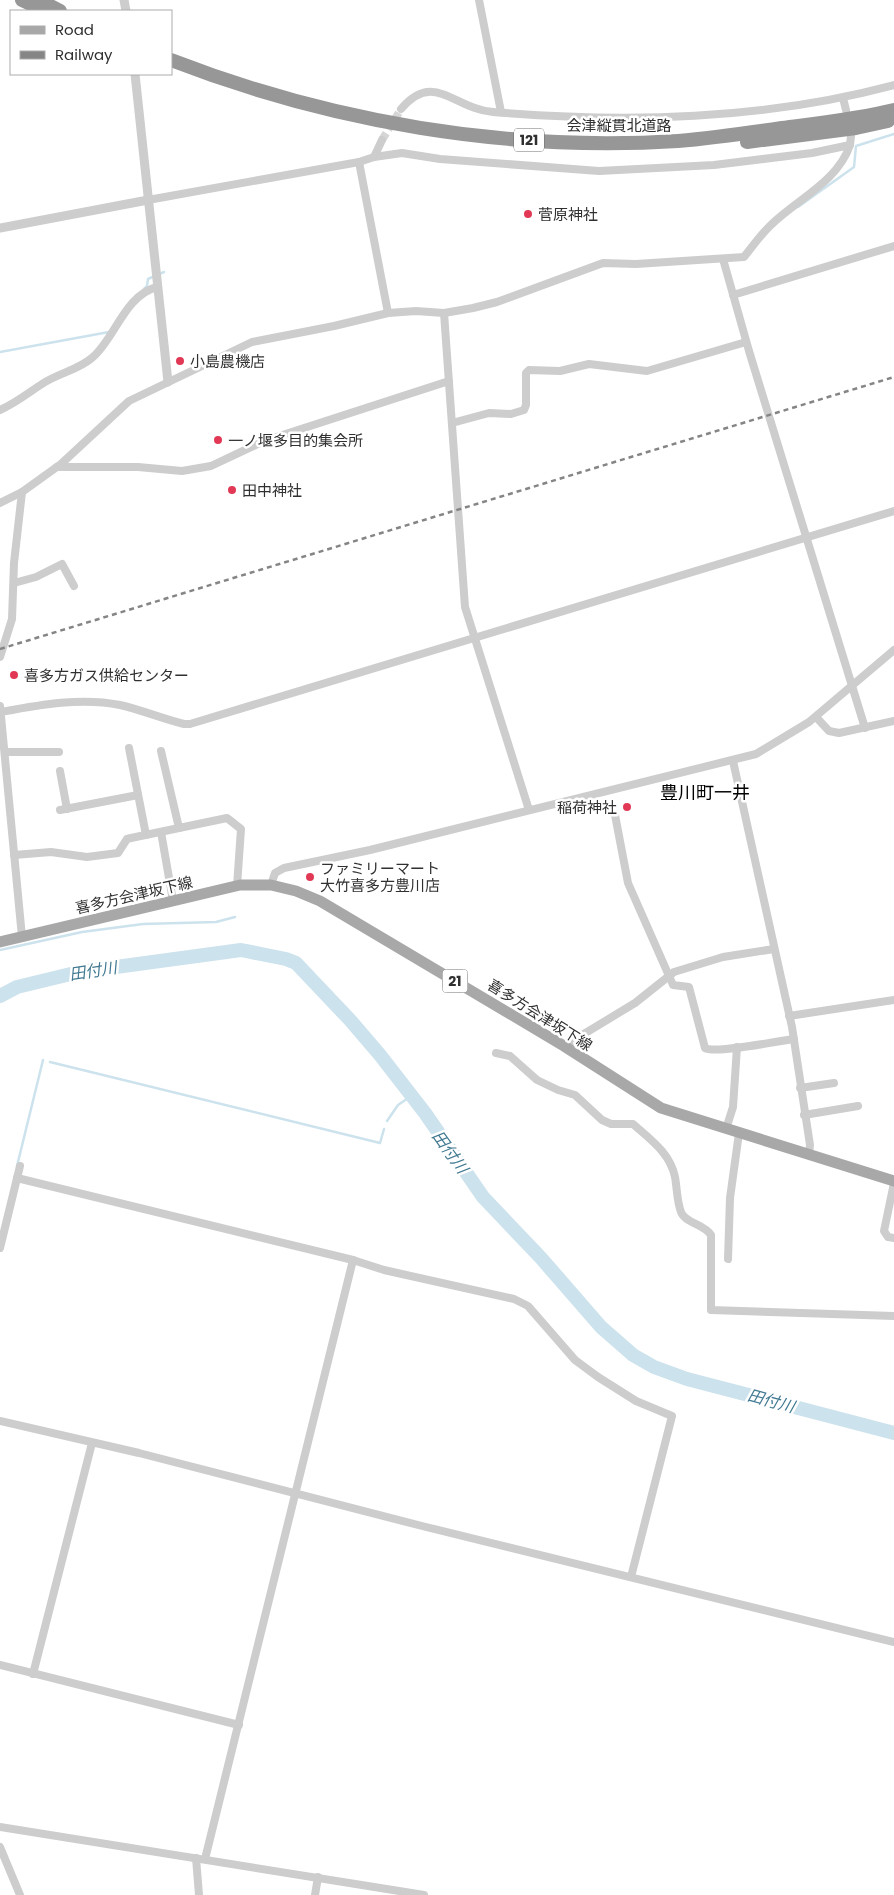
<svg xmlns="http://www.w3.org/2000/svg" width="894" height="1895" font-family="Poppins,'Noto Sans JP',sans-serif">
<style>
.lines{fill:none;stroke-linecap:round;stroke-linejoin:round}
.stream{stroke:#cce2ec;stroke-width:2.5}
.river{stroke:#cce2ec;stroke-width:14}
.minor-tunnel{stroke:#d6d6d6;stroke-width:8;stroke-dasharray:8 4;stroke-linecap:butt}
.minor{stroke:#cdcdcd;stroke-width:8}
.tertiary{stroke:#cdcdcd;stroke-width:9}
.primary{stroke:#a8a8a8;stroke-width:11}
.motorway{stroke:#979797;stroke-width:14}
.rail{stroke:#858585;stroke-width:2.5;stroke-dasharray:5 4;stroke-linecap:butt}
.poi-dot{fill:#e13955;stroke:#fff;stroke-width:2}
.labels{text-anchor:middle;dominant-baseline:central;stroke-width:5;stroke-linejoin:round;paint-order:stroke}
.shield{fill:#fff;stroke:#6e6e6e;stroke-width:1}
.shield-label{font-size:14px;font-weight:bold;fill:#303030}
.street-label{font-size:15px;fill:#303030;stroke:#fff}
.poi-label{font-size:15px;fill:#303030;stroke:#fff;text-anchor:start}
.water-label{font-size:16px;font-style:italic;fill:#407991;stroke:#fff}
.quarter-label{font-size:18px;fill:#000;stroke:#fff}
</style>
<rect width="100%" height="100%" fill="#fff"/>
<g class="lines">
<g class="stream">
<polyline points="798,207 854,167 856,146 894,134"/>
<polyline points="144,289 147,286 148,279 164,272"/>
<polyline points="0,352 109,332"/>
<polyline points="0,950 82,932 143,924 216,922 235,917"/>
<polyline points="50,1062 380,1143 384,1129"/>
<polyline points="387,1121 398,1105 411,1096"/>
<polyline points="17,1166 43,1060"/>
</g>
<polyline class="river" points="0,996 17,987 79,972 241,950 286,959 296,963 350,1020 380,1055 425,1113 483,1197 541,1258 601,1327 633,1355 654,1367 687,1379 894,1433"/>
<polyline class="minor-tunnel" points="382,140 401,109"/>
<g class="minor">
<polyline points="479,0 501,112"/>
<polyline points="843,98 846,110"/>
<path d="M401,109C434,70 454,109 493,112C627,123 763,120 894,85"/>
<polyline points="374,157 402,153 440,159 599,171 714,165 812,153 850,145 851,136"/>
<polyline points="359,162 388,313"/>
<polyline points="148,200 359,162 374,157 382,140"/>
<polyline points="723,259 749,351 865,728"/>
<polyline points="733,295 894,246"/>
<polyline points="444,313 465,607 529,810"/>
<path d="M0,410C16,403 28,393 42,384C58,373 79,370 93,357C115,338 125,295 157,287"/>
<polyline points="452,423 489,413 511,414 524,410 526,405 526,373 529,370 560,371 589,364 647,371 746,342"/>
<polyline points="57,467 138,467 182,471 211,466 264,441 449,381"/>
<path d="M0,503L22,492L61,464L129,401L252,342L334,326L388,313L416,311L444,313L473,308L497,302L603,263L636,264L744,257C753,246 761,234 772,224C798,199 838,181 850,145"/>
<polyline points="14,583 36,577 62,564 74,586"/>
<polyline points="0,657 12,619 14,563 22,492"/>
<polyline points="0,706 22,937"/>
<path d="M1,712C39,705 81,697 120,705C142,710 163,719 184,724H190L894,511"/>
<polyline points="816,717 829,731 839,733 894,721"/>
<polyline points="129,748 146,835"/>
<polyline points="161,751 179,828"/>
<polyline points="5,752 59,752"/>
<polyline points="733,761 792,1027 810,1145 809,1153"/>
<polyline points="60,771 67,809"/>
<polyline points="60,810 138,795"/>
<path d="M615,815L628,883L673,985L689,987L705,1048C715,1054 778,1041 794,1039"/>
<polyline points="161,832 173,901"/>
<polyline points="14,855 51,852 87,857 118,853 127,839 131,838 227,818 241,829 237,886"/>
<polyline points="271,885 275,873 284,868 370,850 756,754 809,722 894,650"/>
<polyline points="789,1016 894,1000"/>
<polyline points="564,1046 635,1003 674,972 723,957 774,949"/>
<path d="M496,1053L510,1056L537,1080L558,1090L575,1095L602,1120L611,1124H633C651,1140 670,1153 675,1177C677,1188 677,1202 681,1212C685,1223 704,1224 711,1235V1310L894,1316"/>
<polyline points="800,1088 834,1083"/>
<polyline points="804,1115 858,1106"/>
<polyline points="726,1129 733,1107 737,1047"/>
<polyline points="17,1178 353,1260 384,1270 514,1299 528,1306 575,1360 598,1377 636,1401 672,1416 631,1577"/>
<polyline points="894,1183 884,1231 888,1237 894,1238"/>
<polyline points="0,1248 20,1166"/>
<polyline points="728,1259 730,1198 739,1133"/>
<polyline points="0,1421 139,1453 426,1527 894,1642"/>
<polyline points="0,1665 239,1725"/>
<polyline points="33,1674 92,1443"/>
<polyline points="0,1827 424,1895"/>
<polyline points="0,1847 20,1895"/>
<polyline points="196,1858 199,1895"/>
<polyline points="205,1859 353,1260"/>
<polyline points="315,1895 318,1877"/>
</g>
<g class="tertiary">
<polyline points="124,0 126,11"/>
<polyline points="135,74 168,382"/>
<polyline points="0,228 148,200"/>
</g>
<polyline class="primary" points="0,942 240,885 271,885 296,891 320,901 564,1046 661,1108 894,1181"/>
<g class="motorway">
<polyline points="22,0 45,11"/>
<polyline points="39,0 60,11"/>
<path d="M171,60C331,122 506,152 678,141C713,138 748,133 782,128C820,123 858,119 894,110"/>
<polyline points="747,142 856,128 888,121"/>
</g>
<polyline class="rail" points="0,649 894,377"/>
</g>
<g class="poi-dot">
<circle cx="528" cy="214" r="5"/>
<circle cx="180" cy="361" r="5"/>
<circle cx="218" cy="440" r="5"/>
<circle cx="232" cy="490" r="5"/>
<circle cx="14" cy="675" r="5"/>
<circle cx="627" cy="807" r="5"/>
<circle cx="310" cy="877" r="5"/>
</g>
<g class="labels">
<g class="shield">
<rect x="514" y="128.5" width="30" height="23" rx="4"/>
<rect x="442.5" y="969.5" width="25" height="23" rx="4"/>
</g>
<g class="shield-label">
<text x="529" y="140">121</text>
<text x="455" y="981">21</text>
</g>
<g class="street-label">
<text x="619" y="125">会津縦貫北道路</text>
<text transform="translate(134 895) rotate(-13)">喜多方会津坂下線</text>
<text transform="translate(540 1015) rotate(32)">喜多方会津坂下線</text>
</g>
<g class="poi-label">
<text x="538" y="214">菅原神社</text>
<text x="190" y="361">小島農機店</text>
<text x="228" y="440">一ノ堰多目的集会所</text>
<text x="242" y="490">田中神社</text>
<text x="24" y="675">喜多方ガス供給センター</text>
<text x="617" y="807" text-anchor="end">稲荷神社</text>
<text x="320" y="868">ファミリーマート<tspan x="320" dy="17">大竹喜多方豊川店</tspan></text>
</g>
<g class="water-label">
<text transform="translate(93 971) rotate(-9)">田付川</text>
<text transform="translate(450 1152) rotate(54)">田付川</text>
<text transform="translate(771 1401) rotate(15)">田付川</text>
</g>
<g class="quarter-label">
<text x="705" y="792">豊川町一井</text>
</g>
</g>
<rect x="10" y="10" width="162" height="65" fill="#ffffff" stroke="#acacac"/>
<rect x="20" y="26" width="25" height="8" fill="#a8a8a8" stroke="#acacac"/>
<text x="55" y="35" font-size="15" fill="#303030">Road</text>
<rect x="20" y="51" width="25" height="8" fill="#858585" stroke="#acacac"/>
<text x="55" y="60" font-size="15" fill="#303030">Railway</text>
</svg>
